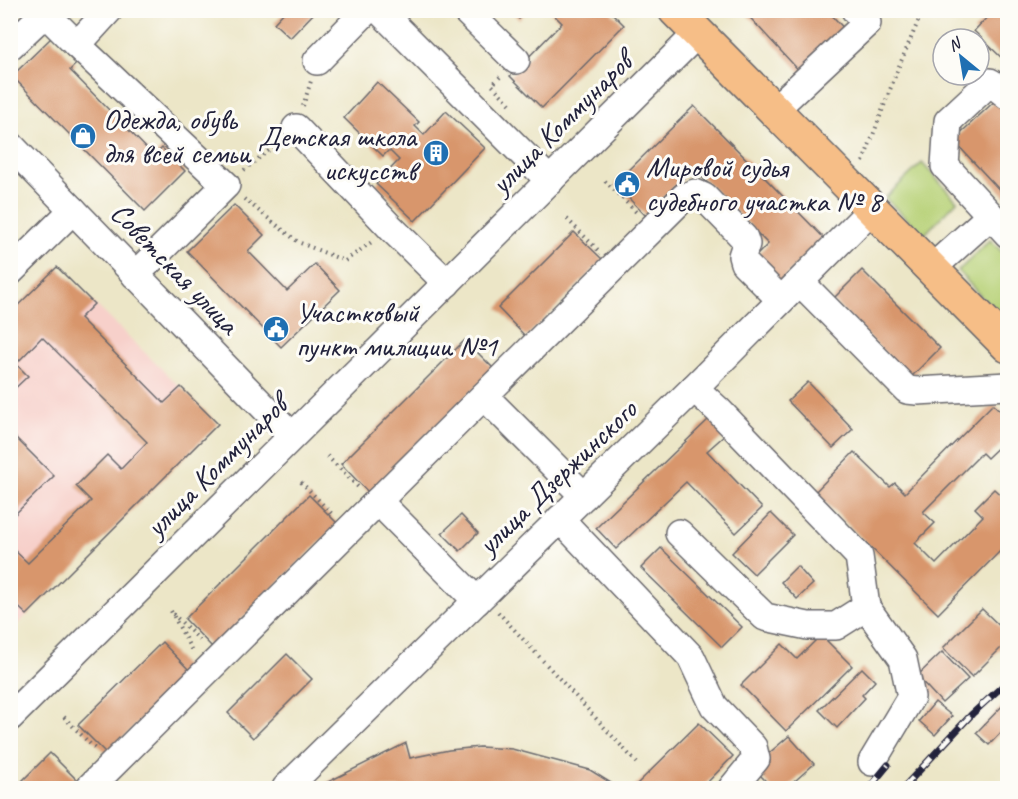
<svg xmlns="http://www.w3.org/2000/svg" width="1018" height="799" font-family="Caveat,sans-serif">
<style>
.built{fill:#f7d0ca}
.green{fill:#b7d177;stroke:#6c7a59;stroke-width:1.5}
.building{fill:#d8966c}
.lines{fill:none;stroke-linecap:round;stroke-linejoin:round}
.minor-casing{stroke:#69676c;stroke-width:30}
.major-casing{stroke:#69676c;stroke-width:36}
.path{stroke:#69676c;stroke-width:4;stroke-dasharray:1.5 4.5;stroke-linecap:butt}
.minor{stroke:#fff;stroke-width:27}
.major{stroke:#f6be87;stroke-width:33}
.rail-casing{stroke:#22223b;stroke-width:7}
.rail{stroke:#fdfcf7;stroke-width:4.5;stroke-dasharray:14;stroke-linecap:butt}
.labels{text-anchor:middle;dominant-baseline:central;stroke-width:6;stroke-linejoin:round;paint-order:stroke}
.poi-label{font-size:30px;fill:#22223b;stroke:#fdfcf7;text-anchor:start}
.street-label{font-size:30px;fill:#22223b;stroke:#fdfcf7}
</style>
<rect width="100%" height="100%" fill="#fdfcf7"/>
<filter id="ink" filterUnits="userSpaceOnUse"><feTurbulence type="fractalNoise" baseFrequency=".0167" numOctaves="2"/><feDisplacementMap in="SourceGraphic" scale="12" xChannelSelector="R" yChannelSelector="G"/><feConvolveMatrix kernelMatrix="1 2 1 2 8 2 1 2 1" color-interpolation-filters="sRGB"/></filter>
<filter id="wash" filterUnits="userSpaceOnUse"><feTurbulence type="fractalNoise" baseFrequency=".008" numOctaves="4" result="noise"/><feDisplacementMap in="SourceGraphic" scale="24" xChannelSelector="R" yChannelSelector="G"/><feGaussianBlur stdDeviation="1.35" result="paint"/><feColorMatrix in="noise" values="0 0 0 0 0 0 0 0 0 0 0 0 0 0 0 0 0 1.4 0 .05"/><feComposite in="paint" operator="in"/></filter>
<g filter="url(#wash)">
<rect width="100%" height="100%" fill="#ece6c7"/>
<polygon class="built" points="57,267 218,424 11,631 11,313"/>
<g class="green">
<polygon points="922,163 957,201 924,235 885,198"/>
<polygon points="990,240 1007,257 1007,325 958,271"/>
</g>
<g id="blocks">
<g class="building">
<polygon points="286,10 317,10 290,38 274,23"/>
<polygon points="510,10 528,10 519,19"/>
<polygon points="549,10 609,10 624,25 542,108 510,76 562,23"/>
<polygon points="743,10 827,10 849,34 804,76"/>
<polygon points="994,10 1008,10 1008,64 974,31"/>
<polygon points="51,38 76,64 70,70 154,156 162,148 185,171 145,211 12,76"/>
<polygon points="377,82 419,122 415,126 424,135 446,111 485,148 415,221 376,184 399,160 389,150 383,156 344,118"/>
<polygon points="997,99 1008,110 1008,199 953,140"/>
<polygon points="694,106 824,238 776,285 752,260 768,244 690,165 684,171 687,174 645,215 615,184"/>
<polygon points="234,205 264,235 248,251 287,291 315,264 340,290 281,347 187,251"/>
<polygon points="574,232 603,260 526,337 498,308"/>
<polygon points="57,267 94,304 80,318 164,403 181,387 218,424 27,615 10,599 10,552 13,549 28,563 91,501 76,486 107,455 121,469 147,442 42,337 16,364 28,376 10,393 10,313"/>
<polygon points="862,270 940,348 910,378 832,300"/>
<polygon points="465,340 494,369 369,493 341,464"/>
<polygon points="808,382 853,429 833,448 788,401"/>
<polygon points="993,404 1008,418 1008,438 987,458 982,453 923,512 935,523 915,543 936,564 983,516 975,508 994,489 1008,502 1008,543 938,614 815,492 854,452 890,487 895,483 905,493"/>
<polygon points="709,419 725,435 707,451 762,508 736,533 686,482 616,549 596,528"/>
<polygon points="14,436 54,476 10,519 10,440"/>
<polygon points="309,495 338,524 213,648 185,619"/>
<polygon points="771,513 793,535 754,574 732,553"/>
<polygon points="461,515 478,533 460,551 442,533"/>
<polygon points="661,548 742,627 722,647 641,568"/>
<polygon points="797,566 813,584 797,599 781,582"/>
<polygon points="982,609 1008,634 1008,641 972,677 943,648"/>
<polygon points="821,635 852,666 786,731 741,685 782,644 797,659"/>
<polygon points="162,642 190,671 107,754 78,725"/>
<polygon points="942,652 968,679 942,703 917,676"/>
<polygon points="287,654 312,679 253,738 228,713"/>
<polygon points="862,668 875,681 862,695 865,698 837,728 819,710"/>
<polygon points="1008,700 1008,725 989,745 976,733"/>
<polygon points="935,702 952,716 935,735 919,721"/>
<polygon points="699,723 733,756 702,788 633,788"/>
<polygon points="789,736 814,764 787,788 769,788 771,787 753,767"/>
<polygon points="406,743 410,758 449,750 480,747 512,749 590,770 619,788 316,788"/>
<polygon points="50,753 79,782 72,788 15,788"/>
</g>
</g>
</g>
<g filter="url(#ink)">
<use href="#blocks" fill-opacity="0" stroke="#69676c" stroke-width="1.5"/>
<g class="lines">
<defs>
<g id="minor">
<polyline points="379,10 550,181"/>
<polyline points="465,10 516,60"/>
<polyline points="77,45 226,185 135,275"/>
<polyline points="10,46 45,13 77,45 109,10"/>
<polyline points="317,61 367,10"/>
<polyline points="1008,96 990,82 948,121 945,166 1008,234"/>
<polyline points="773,111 867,23 855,10"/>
<polyline points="296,128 391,228 447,283"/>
<polyline points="10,145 292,436"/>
<polyline points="930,270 990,216"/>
<polyline points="10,272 73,210"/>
<polyline points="800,282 907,390 917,391 1008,386"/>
<polyline points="694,388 718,410 859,556 866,607 903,659 911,697 872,762"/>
<polyline points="484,396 584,496"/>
<polyline points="378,501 477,601"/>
<polyline points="560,519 691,657 714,706 753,747 756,759 732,788"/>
<polyline points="679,533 765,617 808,626 836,626 866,607"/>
<polyline points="10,717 698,33"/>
<polyline points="89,788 684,197 695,193 704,197 744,238 746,244 742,256 744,263 781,300"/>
<polyline points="286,788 694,388 871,210"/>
</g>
<polyline id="major" points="675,10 1008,346"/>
</defs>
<use href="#minor" class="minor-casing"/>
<use href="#major" class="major-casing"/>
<g class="path">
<polyline points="500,77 492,85 512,106"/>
<polyline points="303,106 311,81"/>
<polyline points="863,162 897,71 923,10"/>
<polyline points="244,170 278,143"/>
<polyline points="605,181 636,212"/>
<polyline points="244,199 298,242 345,261 373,241"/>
<polyline points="567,219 598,250"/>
<polyline points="327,456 358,487"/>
<polyline points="301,482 333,515"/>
<polyline points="171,611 193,653"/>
<polyline points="498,612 637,763"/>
<polyline points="173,614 202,642"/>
<polyline points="64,717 95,749"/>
</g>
<use href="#minor" class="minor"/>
<use href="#major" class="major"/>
<defs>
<g id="rail">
<polyline points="869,788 888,765"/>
<polyline points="903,788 972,714 1008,681"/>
</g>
</defs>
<use href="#rail" class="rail-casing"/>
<use href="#rail" class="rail"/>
</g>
</g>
<defs>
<symbol id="shop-disc" viewBox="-11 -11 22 22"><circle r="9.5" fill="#1f6fb2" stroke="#fdfcf7"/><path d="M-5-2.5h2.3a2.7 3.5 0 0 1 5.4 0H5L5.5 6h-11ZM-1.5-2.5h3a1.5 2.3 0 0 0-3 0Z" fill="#fff"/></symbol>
<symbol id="building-disc" viewBox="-11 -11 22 22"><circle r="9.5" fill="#1f6fb2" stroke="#fdfcf7"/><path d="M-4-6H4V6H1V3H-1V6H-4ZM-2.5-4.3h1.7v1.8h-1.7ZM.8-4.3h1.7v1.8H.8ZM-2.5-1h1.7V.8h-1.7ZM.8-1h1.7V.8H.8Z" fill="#fff"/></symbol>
<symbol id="civic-disc" viewBox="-11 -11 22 22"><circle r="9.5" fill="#1f6fb2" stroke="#fdfcf7"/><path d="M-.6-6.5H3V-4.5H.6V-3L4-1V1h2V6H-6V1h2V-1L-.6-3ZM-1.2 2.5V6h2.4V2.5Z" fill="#fff"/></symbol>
</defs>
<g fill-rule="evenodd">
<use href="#shop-disc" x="68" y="121" width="30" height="30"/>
<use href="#building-disc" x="421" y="138" width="30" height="30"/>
<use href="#civic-disc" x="612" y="169" width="30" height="30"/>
<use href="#civic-disc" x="261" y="314" width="30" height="30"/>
</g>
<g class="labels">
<g class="poi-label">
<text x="103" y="119">Одежда, обувь<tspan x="103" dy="34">для всей семьи</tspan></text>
<text x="416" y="136" text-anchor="end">Детская школа<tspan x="416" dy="34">искусств</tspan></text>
<text x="646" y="167">Мировой судья<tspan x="646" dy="34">судебного участка № 8</tspan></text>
<text x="296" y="312">Участковый<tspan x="296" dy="34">пункт милиции №1</tspan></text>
</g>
<g class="street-label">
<text transform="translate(561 123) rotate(-45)">улица Коммунаров</text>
<text transform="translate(175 268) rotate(46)">Советская улица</text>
<text transform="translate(216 466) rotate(-45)">улица Коммунаров</text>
<text transform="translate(557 477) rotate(-44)">улица Дзержинского</text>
</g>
</g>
<rect width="1018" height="799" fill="none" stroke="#fdfcf7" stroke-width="36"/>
<g transform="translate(961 57) rotate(330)"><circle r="28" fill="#fdfcf7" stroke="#a5a5ac" stroke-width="1.5"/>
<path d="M0-4.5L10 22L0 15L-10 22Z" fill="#1f6fb2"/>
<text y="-9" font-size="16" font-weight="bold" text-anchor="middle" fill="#22223b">N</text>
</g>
</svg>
